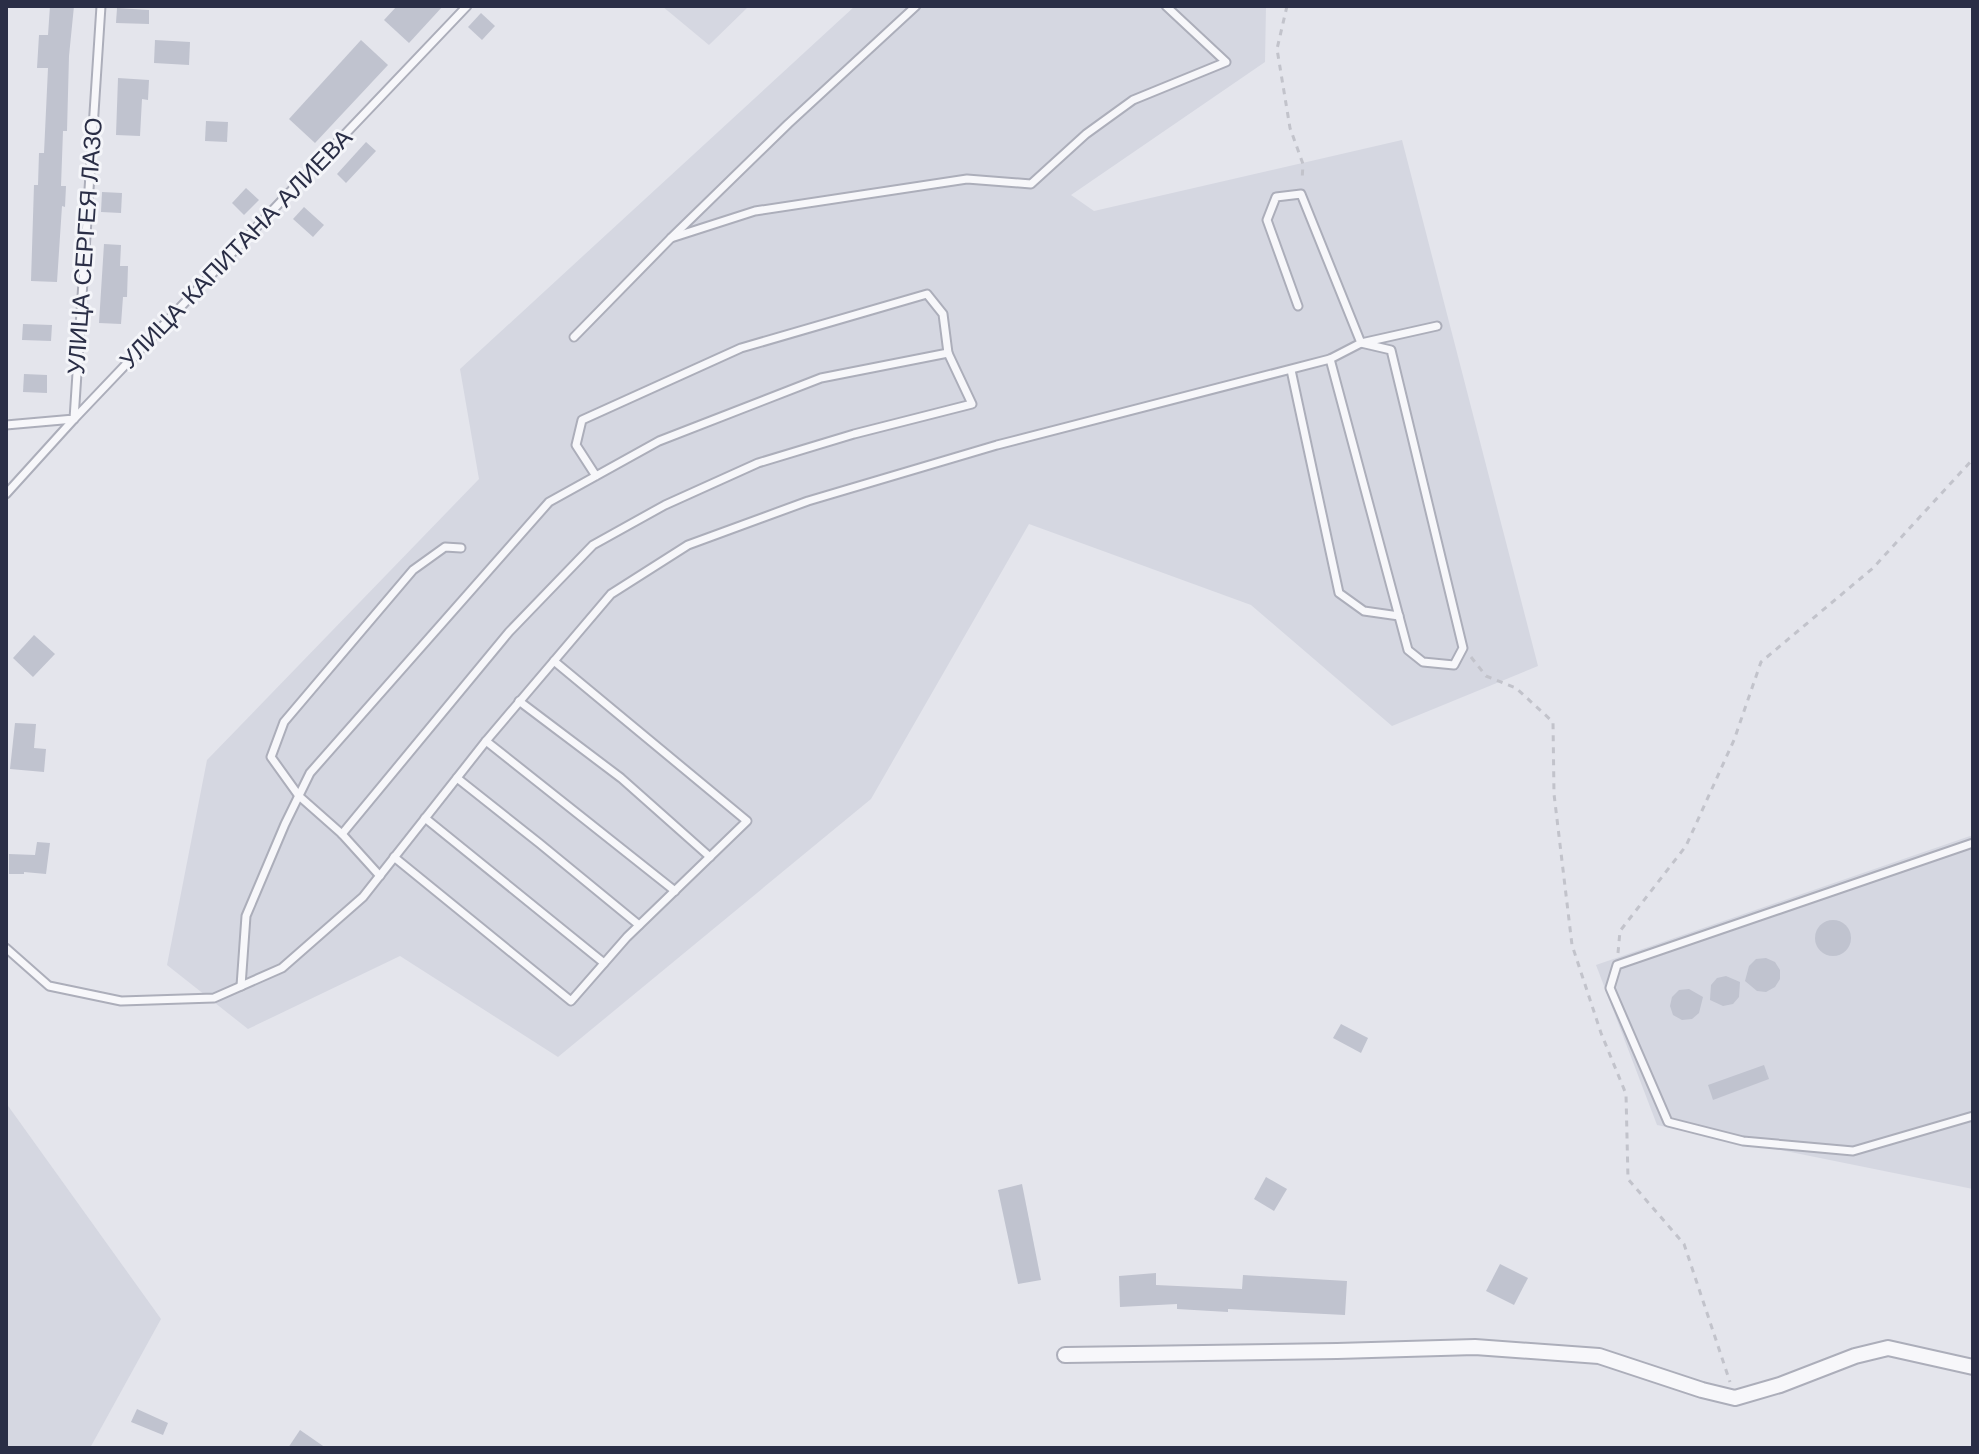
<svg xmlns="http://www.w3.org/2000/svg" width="1979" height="1454" font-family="'Work Sans',sans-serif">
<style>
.built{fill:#d5d7e1}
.building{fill:#c0c3cf}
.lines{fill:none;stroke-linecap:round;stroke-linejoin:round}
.service-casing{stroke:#acaeba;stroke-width:11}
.minor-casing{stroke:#acaeba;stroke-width:18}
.path{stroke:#c2c3cb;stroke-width:3;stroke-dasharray:6 6;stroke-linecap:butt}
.service{stroke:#f7f7fa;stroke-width:7}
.minor{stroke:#f7f7fa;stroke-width:14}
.labels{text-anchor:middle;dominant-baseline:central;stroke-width:6;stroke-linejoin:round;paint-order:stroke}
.street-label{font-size:24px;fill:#2a2e46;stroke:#f4f5f9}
</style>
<rect width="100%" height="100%" fill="#e4e5ec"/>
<g class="built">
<polygon points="662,6 749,6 709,45"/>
<polygon points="855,6 1266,6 1265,62 1071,195 1094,211 1402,140 1538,666 1392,726 1251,605 1029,524 871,799 558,1057 400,956 248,1029 167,965 207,760 479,479 460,369"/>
<polygon points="1973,835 1973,1189 1657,1125 1596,965"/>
<polygon points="6,1103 161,1319 90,1448 6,1448"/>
</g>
<g class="building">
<polygon points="50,6 74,6 69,56 67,131 63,131 61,186 66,186 65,207 62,206 57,282 31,281 34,185 38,185 39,153 44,153 48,68 37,68 39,35 48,35"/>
<polygon points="397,6 443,6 409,43 384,20"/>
<polygon points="117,8 149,10 149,24 116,23"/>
<polygon points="481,13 495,26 482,40 468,27"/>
<polygon points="155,40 190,42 189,65 154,63"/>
<polygon points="361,40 388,65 315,143 289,119"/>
<polygon points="118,78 149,80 148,100 142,99 140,136 116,135"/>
<polygon points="206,121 228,122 227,142 205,141"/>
<polygon points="366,142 376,151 346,183 337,174"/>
<polygon points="246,188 259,200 244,215 232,203"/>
<polygon points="102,192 122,193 121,213 101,212"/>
<polygon points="304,207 324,225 313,237 293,219"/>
<polygon points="104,244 121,245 120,266 128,266 127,297 123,297 121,324 99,323"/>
<polygon points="23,324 52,325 51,341 22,340"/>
<polygon points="24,374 47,375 47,393 23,392"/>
<polygon points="34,635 55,654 33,677 13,658"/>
<polygon points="15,723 36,724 34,748 46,749 44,772 10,769"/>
<polygon points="37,842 50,843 46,874 24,872 24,874 9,874 9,854 35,855"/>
<circle cx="1833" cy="938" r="18"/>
<polygon points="1766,958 1775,962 1780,970 1780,979 1775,987 1766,992 1757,991 1745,981 1749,966 1756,959"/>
<polygon points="1726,976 1740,982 1739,997 1733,1004 1723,1006 1710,1000 1711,985 1717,978"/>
<polygon points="1689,989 1703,997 1699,1013 1692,1019 1682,1020 1673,1015 1670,1006 1672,997 1679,990"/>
<polygon points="1341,1024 1368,1038 1361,1053 1333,1038"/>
<polygon points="1764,1065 1769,1079 1713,1100 1708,1085"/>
<polygon points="1266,1177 1287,1189 1274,1211 1254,1199"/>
<polygon points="1022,1184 1041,1280 1018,1284 998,1190"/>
<polygon points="1500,1264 1528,1278 1514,1305 1486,1291"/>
<polygon points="1156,1273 1156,1285 1242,1289 1243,1275 1347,1281 1345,1315 1228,1309 1228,1312 1177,1309 1177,1304 1120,1307 1119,1276"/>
<polygon points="137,1409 168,1423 163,1435 131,1422"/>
<polygon points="300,1430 326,1448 288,1448"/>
</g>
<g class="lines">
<defs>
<g id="service">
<polyline points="671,238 755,211 967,179 1031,184 1086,134 1133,100 1226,62 1166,6"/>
<polyline points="1298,306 1267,220 1276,197 1301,194 1361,343 1391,350 1463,648 1454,665 1423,662 1408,650 1330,359"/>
<polyline points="574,337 671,238 788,124 916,6"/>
<polyline points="1291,370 1339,593 1364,611 1399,616"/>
<polyline points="6,425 74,419 101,6"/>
<polyline points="6,494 74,419 467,6"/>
<polyline points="519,701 621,778 710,857"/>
<polyline points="486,741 675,891"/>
<polyline points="457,778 539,843 639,925"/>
<polyline points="425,818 604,963"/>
<polyline points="342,834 509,632 593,545 665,505 758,463 854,434 972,404 948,353"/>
<polyline points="1973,843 1617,965 1610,988 1668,1122 1743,1141 1853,1151 1973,1116"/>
<polyline points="394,857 571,1001 627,937 747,821 554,661"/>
<polyline points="380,876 342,834 299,796 271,757 284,722 413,570 445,547 461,548"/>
<polyline points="6,948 49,986 121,1001 214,998 282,968 363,897 486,741 611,594 688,545 808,501 997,445 1330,359 1361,343 1437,326"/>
<polyline points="241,986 246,916 285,824 310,773 549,502 659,441 821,378 948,353 943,314 927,294 741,348 582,420 576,445 596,476"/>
</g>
<polyline id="minor" points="1065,1355 1337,1351 1475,1347 1599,1356 1702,1390 1735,1398 1780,1385 1855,1356 1888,1348 1973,1367"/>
</defs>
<use href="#service" class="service-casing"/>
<use href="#minor" class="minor-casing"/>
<g class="path">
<polyline points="1287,6 1277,49 1290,128 1303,164 1302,181"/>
<polyline points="1471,657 1486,676 1516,688 1553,722 1554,794 1572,945 1601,1033 1626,1094 1628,1179 1684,1244 1730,1382"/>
<polyline points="1618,953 1620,931 1686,846 1734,740 1761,662 1873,568 1973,459"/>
</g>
<use href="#service" class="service"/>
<use href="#minor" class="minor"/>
</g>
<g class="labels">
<g class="street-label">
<text transform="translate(85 246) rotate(-86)">УЛИЦА СЕРГЕЯ ЛАЗО</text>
<text transform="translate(236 249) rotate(-46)">УЛИЦА КАПИТАНА АЛИЕВА</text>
</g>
</g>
<rect width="1979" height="1454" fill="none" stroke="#2a2e46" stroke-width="16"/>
</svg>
